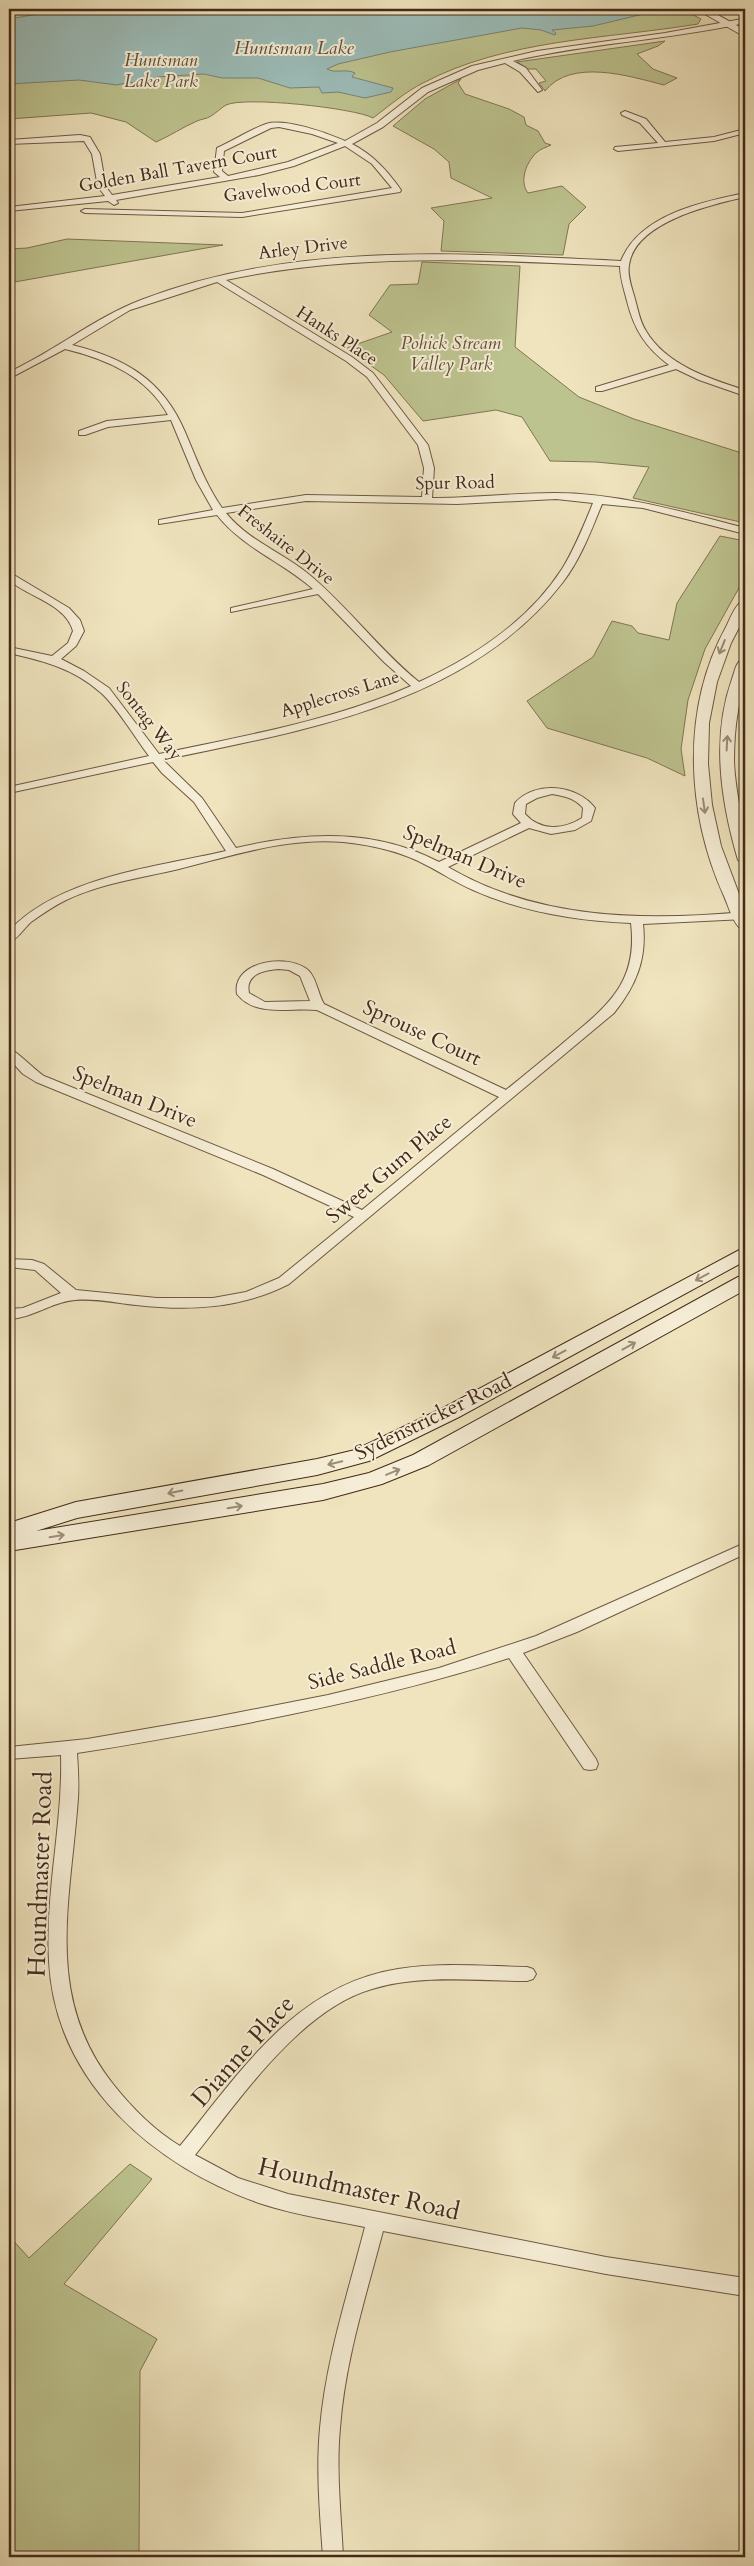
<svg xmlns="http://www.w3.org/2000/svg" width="754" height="2566" font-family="Cardo,serif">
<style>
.green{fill:#bdc38f;stroke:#807654}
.water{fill:#9cbdb9;stroke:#798279}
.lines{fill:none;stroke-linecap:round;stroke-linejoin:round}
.minor-casing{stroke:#6f5842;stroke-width:2}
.tertiary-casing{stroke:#6f5842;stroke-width:2}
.secondary-casing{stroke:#442a18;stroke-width:2}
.minor{fill:#f5edd5;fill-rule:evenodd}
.tertiary{fill:#f5edd5;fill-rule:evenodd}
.secondary{fill:#f5edd5;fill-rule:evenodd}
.oneway{stroke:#9c8c76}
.labels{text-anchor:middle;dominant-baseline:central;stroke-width:4;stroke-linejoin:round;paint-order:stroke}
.far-park-label{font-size:18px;font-style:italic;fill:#625036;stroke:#f5edd5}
.far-street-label{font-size:18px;fill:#442a18;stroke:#f5edd5}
.far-water-label{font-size:19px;font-style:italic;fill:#5a4f40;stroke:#f5edd5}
.street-label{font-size:21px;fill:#442a18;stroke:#f5edd5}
.near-street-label{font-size:25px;fill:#442a18;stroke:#f5edd5}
</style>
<rect width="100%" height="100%" fill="#efe4be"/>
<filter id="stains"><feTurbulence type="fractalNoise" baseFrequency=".004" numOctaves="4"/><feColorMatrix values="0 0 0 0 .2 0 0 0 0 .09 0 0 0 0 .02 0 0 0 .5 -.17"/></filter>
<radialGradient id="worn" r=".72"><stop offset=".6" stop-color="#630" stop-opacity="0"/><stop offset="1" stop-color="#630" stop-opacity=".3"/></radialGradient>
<g class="green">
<path d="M9,9H682L701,19L698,24C607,39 506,39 423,83C405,92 389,106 373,118C355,108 244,96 226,105C221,108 216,113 211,116C207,119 201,119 197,121C183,127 170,136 156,142L126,122L91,113L9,119Z"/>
<path d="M665,41L658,46L637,54L653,69L677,78L664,85C629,76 571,58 545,91L539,83L546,81L536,69H527L517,62Z"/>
<path d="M461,79L458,83L465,94L509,109L524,117L526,125L538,131L545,143L551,145C547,147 540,149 536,153C526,163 519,181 528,193L562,186L586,207L569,224L563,255L441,251L444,221L431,208L492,198L451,178L449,162L434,149L393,126L425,99Z"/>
<polygon points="67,239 223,245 9,283 9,249 27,248"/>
<polygon points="422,262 520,266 515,347 579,397 634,419 745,454 745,523 633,498 649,467 596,462 550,461 522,417 496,410 423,421 384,375 346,348 392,332 369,315 390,285 418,284"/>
<polygon points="720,536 745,541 745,577 705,649 688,700 681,749 685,776 647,758 547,728 527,701 593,657 612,621 632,626 638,633 669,640 677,603"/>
<polygon points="130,2164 152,2179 64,2284 157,2339 140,2371 139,2557 9,2557 9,2236 29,2258"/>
</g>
<path class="water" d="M653,9L652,12L593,26L552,30L556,33L555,35L541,30L522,28L390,52L338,64L327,69C336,74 345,68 355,73L352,77L393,88L391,92L365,98L338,92L322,93L319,87L290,88L258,78H222L204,74L157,77L144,87L130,82L117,85L79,80L9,84V19L62,10Z"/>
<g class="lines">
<defs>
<g id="minor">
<path d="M742,19L745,20V23C668,40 589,43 513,61L526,68L542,90L538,92L520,72L505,63L478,70L428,92L383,127L352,144C373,155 387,170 401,190L400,192L242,217L85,213L81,211L85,209L242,213L392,188L372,164L345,146L294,166L259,175L116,200L118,203L114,205L108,201L9,211V207L105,196L98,187L92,154L84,141L9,144V140L80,135L90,137L100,154L106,187L112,195L220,177L214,172L217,148C233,141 249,130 266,124C285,118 327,133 345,141L377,123L422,88L472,66L537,51L665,33ZM279,127L312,134L338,143L288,162L228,176L222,171L224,151L271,128Z"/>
<polygon points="625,111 646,119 665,142 714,137 745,129 745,133 714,141 618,151 614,149 615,147 658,143 640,123 622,115 621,113"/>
<path d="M745,193V197C710,205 635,222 629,265C627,276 632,288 635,299C638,310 640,322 646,331C666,365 710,379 745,390V396L699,380L676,369L602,391H596V387L669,365C645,347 634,329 627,301C624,289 620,278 620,266C488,260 356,252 226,280L352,357L373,373L428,445L434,468L432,498C473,498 514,493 554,493C618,493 684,512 745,528V534L643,508L602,504C591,531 581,558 563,582C469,704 305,730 163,760L202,798L236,848C305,832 374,828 439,862L521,823L513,814L515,803C535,780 578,785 595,808L591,821L575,830L551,834L529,828L448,867C538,920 643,921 745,912V919L643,924C647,959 636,986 614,1013L289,1284C240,1309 189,1311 136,1305C116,1303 95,1298 75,1300C51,1302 33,1318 9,1319V1309L23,1308L61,1293L35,1270L9,1267V1259L32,1260L44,1264L76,1290L157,1298H213L246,1292L279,1278L354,1217L263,1175L36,1082L23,1074L9,1059V1048C15,1050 35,1070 44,1076L273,1169L362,1210L499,1097L317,1010C291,1007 256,1018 237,994C231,960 291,953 309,971C317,980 318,994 324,1004L506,1090C527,1073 548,1056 569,1038C609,1005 638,981 631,923C578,921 522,912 473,890C456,883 442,873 426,865C400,851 372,845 343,842C287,837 232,856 179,869C141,878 102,883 66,900C54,906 42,914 31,922C24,928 17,940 9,942V931C59,877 156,867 226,851L194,802L162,773L153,762L9,793V787L149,756C136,739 115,704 100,692C73,668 43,661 9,653V647L52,656L68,643L73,631C66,604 28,597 9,580V572L69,608L80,620L84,631L76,646L61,659L84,671L109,688L159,754C243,736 332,721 411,686L384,662L318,594L231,612V608L313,589C282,562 242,547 217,515L159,524V520L213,510L196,480L171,420L108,427L85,435H79V431L107,421L168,415C147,376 106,359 65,349L12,377L9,378V372C55,351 94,318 141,300C293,241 461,253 621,261C639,215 701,202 745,193ZM217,282L346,361L367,377L418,445L424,468L422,497L306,495L222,508C206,485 196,458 185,432C163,380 125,358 72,345L130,310ZM556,499L593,503C584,525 575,548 562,569C529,620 474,657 419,682C378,649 347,605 306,572C279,551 248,540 226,513L306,501L457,504ZM552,794C564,796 575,798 583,808L582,818C563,830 540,831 525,814L526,804L537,798ZM279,969L289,970L300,976L310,1001L265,1002L249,993C245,974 264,970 279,969Z"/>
<path d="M745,1543V1554L577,1632L523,1653L596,1759L598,1764L596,1769L590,1770L584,1769L509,1658C420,1687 330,1707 238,1725C184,1735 131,1745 77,1753C78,1768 79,1783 78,1798C71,1900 43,1996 113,2084C132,2108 154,2130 180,2146C241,2071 296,1985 398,1969C440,1962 484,1966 527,1967L533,1969L536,1974L533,1979L527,1981C476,1981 422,1974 372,1989C301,2009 240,2099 195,2155L238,2178L288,2194L606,2257L745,2278V2296L606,2274L383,2231C366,2296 345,2360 340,2428C336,2471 341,2514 343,2557H323C320,2515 316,2470 320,2428C326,2359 348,2293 365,2227C331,2220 295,2215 262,2204C155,2167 55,2083 49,1961C45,1892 63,1824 61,1755L9,1759V1747L87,1739L215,1717L328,1695L439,1668L536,1636Z"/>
</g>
<g id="tertiary">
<polygon points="696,9 707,9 745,30 745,37"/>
<path d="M745,600V616L731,643L717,682L709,723L708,764L712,805L721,846L745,910V931C734,928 729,907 724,896C686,812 681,709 726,627C730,619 736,602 745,600Z"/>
<path d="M745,658C746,677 741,693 738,711C735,727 734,745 734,761C735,796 747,830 745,864L738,860C721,802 711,738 732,679C735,671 736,660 745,658Z"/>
</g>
<polygon id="secondary" points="745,1247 745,1261 459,1417 369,1461 317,1475 77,1518 36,1531 323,1484 369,1473 413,1455 738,1277 745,1275 745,1290 429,1465 382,1484 323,1500 9,1551 9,1523 76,1502 317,1459 355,1450 445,1407"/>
</defs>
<use href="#minor" class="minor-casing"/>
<use href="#tertiary" class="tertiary-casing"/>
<use href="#secondary" class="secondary-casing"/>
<use href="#minor" class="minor"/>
<use href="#tertiary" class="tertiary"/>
<use href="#secondary" class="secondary"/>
</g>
<defs><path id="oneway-shaft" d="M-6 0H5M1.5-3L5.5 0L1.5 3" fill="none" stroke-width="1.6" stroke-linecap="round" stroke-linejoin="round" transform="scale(1.25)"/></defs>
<g class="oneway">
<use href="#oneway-shaft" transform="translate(722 647) rotate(112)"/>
<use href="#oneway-shaft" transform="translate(727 743) rotate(-87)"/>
<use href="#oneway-shaft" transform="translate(704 806) rotate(82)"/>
<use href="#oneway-shaft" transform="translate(702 1277) rotate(152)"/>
<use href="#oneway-shaft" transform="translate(629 1346) rotate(-29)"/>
<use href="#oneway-shaft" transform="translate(559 1354) rotate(152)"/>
<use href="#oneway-shaft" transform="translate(335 1463) rotate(166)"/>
<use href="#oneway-shaft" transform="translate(393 1472) rotate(-22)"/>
<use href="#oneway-shaft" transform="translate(175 1492) rotate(169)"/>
<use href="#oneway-shaft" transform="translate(235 1507) rotate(-9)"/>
<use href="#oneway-shaft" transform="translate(57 1536) rotate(-9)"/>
</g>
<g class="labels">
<g class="far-park-label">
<text x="161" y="60">Huntsman<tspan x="161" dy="21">Lake Park</tspan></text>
<text x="451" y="343">Pohick Stream<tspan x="451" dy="21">Valley Park</tspan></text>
</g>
<g class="far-street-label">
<text transform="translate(178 169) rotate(-10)">Golden Ball Tavern Court</text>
<text transform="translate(292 188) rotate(-7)">Gavelwood Court</text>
<text transform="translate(303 248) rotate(-7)">Arley Drive</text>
<text transform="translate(337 336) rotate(33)">Hanks Place</text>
<text transform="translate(455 483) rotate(-1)">Spur Road</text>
<text transform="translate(286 545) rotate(38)">Freshaire Drive</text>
<text transform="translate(340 694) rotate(-17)">Applecross Lane</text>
<text transform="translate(149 721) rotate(52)">Sontag Way</text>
</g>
<g class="far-water-label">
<text x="294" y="48">Huntsman Lake</text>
</g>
<g class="street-label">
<text transform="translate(465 857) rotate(23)">Spelman Drive</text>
<text transform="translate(422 1033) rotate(25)">Sprouse Court</text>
<text transform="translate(135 1097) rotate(22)">Spelman Drive</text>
<text transform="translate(389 1169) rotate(-40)">Sweet Gum Place</text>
<text transform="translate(433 1417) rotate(-26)">Sydenstricker Road</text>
<text transform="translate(382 1665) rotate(-14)">Side Saddle Road</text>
</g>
<g class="near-street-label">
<text transform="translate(40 1874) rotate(-88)">Houndmaster Road</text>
<text transform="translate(243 2051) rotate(-48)">Dianne Place</text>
<text transform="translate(359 2189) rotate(13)">Houndmaster Road</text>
</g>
</g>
<rect width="754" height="2566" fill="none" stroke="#efe4be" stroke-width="30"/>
<rect x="10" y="10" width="734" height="2546" fill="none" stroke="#442a18" stroke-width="2.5"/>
<rect x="15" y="15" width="724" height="2536" fill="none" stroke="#442a18"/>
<rect width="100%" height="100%" filter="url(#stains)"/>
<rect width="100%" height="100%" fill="url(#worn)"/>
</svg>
